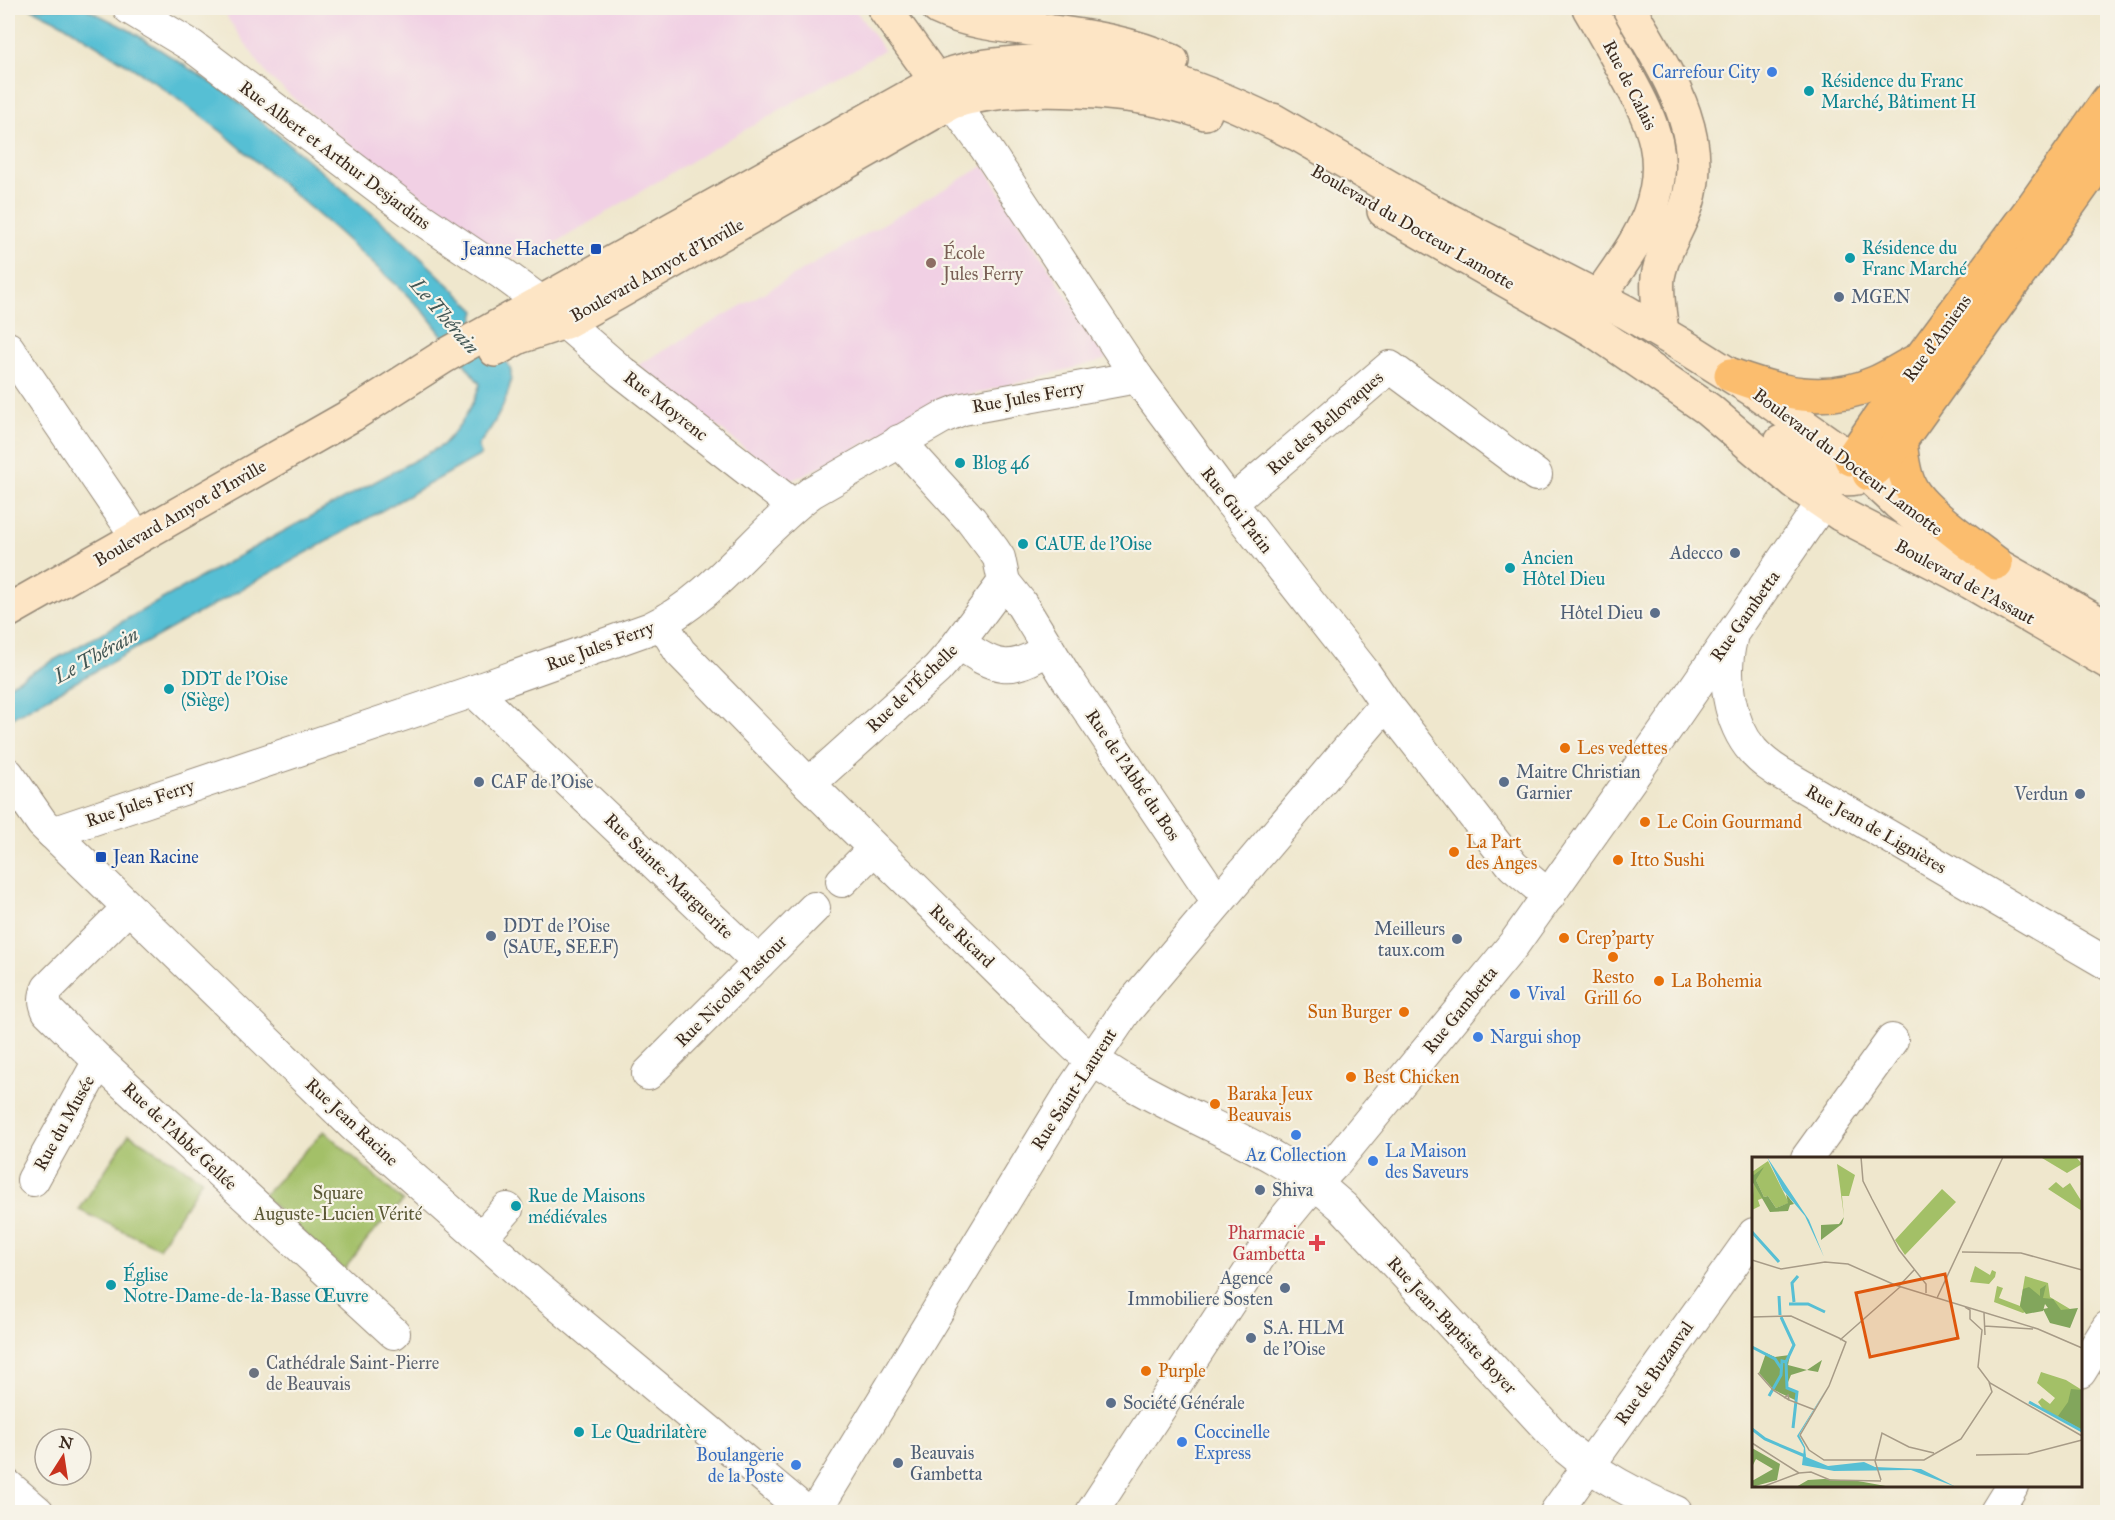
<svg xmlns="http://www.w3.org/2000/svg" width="2115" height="1520" font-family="'IM FELL Great Primer',serif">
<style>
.built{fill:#f1d0e4}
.green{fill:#a3c067;stroke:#6f7542;stroke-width:1.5}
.water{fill:#57bfd4;stroke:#497479;stroke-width:1.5}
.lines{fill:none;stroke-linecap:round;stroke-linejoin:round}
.minor-casing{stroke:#958876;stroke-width:34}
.secondary-casing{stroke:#958876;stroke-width:36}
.primary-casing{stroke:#958876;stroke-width:36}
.minor{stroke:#fff;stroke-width:32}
.secondary{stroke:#fde5c5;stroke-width:33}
.primary{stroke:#fbbd6e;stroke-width:33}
.shop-dot{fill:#3f7fe0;stroke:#f7f3e8;stroke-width:2}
.culture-dot{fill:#0f9aa8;stroke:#f7f3e8;stroke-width:2}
.transit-dot{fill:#1a4fb4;stroke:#f7f3e8;stroke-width:2}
.education-dot{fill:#8d6e63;stroke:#f7f3e8;stroke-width:2}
.service-dot{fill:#5c6f8a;stroke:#f7f3e8;stroke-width:2}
.food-dot{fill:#e8710a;stroke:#f7f3e8;stroke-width:2}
.health-dot{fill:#e0444e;stroke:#f7f3e8;stroke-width:2}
.worship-dot{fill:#6b7280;stroke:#f7f3e8;stroke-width:2}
.labels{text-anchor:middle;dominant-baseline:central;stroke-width:4.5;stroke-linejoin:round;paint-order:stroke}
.shop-label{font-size:18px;fill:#366cbe;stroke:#f7f3e8;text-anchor:start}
.culture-label{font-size:18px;fill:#0d838f;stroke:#f7f3e8;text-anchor:start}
.street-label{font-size:18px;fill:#3b2a1e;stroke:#f7f3e8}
.transit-label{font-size:18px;fill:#164399;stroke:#f7f3e8;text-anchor:end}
.education-label{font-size:18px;fill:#785e54;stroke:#f7f3e8;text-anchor:start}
.service-label{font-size:18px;fill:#4e5e75;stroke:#f7f3e8;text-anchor:start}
.food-label{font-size:18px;fill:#c56008;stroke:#f7f3e8;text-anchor:start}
.park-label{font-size:18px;fill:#5a5734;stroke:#f7f3e8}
.health-label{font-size:18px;fill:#be3a42;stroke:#f7f3e8;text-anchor:end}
.worship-label{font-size:18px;fill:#5b616d;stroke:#f7f3e8;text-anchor:start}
.water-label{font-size:20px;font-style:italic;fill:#435755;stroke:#f7f3e8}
.inset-river{fill:none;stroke:#57bfd4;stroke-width:3}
.inset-road{fill:none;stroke:#a79b87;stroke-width:1.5}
.view{fill:#df570d;fill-opacity:0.15;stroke:#df570d;stroke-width:3}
.inset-edge{fill:none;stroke:#3b2a1e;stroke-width:3}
</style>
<rect width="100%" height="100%" fill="#f7f3e8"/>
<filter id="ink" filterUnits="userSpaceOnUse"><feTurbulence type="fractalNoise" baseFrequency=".0167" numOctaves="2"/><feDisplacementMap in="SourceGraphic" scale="12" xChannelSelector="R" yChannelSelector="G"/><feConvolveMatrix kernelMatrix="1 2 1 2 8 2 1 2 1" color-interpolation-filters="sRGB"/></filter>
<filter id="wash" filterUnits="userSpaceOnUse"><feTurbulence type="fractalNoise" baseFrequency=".008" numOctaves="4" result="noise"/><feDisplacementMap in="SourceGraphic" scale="24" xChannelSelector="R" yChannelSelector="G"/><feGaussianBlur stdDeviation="1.35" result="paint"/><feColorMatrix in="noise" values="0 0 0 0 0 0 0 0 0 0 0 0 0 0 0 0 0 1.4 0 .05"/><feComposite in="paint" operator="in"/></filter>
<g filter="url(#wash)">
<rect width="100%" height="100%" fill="#efe7cd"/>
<g class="built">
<polygon points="225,8 854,8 884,50 703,154 529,259 506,257 333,132 268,76 228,19"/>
<polygon points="984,166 1107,359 941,403 820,467 788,482 638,365"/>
</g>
<g class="green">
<polygon points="324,1131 403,1201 369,1237 344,1270 263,1196"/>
<polygon points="129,1134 202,1179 159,1248 79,1210"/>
</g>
<path class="water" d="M30,8H85L131,31L229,94L396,234L476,311L473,322L510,367C516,389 493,428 478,445L481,455L8,720V686L262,543L443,445C460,427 472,409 480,384L425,313L401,289L336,230L222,132L152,80L61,23Z"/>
</g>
<g filter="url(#ink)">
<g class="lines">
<defs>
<g id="minor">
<polyline points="129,8 192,46 411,212 503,274 541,302 622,372 794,506"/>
<polyline points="952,102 985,147 1137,377 1231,503 1364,672 1386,704 1513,866 1549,896"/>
<polyline points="8,348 137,537"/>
<polyline points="899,441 971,520 993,549 999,558 1004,582 1020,602 1066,677 1218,902"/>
<polyline points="1231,503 1390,367 1536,475"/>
<path d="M662,623L680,652L809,784L1076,1047C1157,1112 1267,1137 1343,1207L1565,1447C1600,1477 1634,1494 1676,1512"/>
<path d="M1731,639C1722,675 1728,722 1753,751C1763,762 1774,770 1787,777L2108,964"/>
<path d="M959,643C994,668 1011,675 1048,648"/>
<polyline points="474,691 759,963"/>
<polyline points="8,774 42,823 354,1126 533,1284 806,1512"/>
<polyline points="809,784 937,669 951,653 1004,582"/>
<path d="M52,833L474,691L651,628C715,597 756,534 812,492L943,417L963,409L1137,377"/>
<polyline points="842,881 874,849"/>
<polyline points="99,1061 394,1333"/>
<polyline points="648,1074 814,908"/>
<polyline points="1807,1158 1892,1040"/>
<path d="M33,1180L99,1061L48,1011C44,1002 44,997 48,988L128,908"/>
<polyline points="481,1238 507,1209"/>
<polyline points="2080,1372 2108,1327"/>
<polyline points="8,1486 38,1512"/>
<polyline points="815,1512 1074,1087 1125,1012 1386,704"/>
<polyline points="1092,1512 1282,1222 1301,1199 1334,1164 1514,944 1667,728 1823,502"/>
<polyline points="1556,1512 1754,1234"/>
<polyline points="1996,1512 2012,1486"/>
</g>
<g id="secondary">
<polyline points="884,8 949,98"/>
<path d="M938,8C972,24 1008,26 1046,31C1088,36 1132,43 1172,61"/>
<path d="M1589,8C1602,30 1615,53 1627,76C1654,125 1670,160 1649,215C1637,245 1615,272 1598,298L1593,309V319"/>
<path d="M1629,8C1663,68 1710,132 1687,204C1679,229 1662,251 1658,277C1656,295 1660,315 1662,332"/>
<path d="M952,102C1018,82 1140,89 1205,113"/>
<polyline points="1273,120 1427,209 1626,312 1687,348 1752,389 1851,459 1898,503 1923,523 2108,628"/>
<polyline points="1384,211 1593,330 1708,409 1795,483 1840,514 1953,572 2108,662"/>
<polyline points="495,350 519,337 565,322 605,300 952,102 970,90"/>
<path d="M1781,442C1808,463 1832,490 1869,474"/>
<path d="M8,611L352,415L443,357L948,75C970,67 993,65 1016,63C1118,55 1202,86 1292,132"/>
</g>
<g id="primary">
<path d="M1731,375C1780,393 1824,405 1875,383C1889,377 1902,368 1916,361"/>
<path d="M1900,441C1902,456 1903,476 1912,490C1926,513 1973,545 1996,563"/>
<polyline points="1851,459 1920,359 2034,205 2108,100"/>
<polyline points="1869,474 1885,460 1900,441 2108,150"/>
</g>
</defs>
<use href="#minor" class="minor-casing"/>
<use href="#secondary" class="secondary-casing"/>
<use href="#primary" class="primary-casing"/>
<use href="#minor" class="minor"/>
<use href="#secondary" class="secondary"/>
<use href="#primary" class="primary"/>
</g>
</g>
<g class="shop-dot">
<circle cx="1772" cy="72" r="6"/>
<circle cx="1515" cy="994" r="6"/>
<circle cx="1478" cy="1037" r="6"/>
<circle cx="1296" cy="1135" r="6"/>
<circle cx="1373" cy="1161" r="6"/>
<circle cx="1182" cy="1442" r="6"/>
<circle cx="796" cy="1465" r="6"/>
</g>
<g class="culture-dot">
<circle cx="1809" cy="91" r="6"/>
<circle cx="1850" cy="258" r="6"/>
<circle cx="960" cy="463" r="6"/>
<circle cx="1023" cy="544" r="6"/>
<circle cx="1510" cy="568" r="6"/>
<circle cx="169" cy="689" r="6"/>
<circle cx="516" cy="1206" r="6"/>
<circle cx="111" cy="1285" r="6"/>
<circle cx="579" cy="1432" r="6"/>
</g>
<g class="transit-dot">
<rect x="590" y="243" width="12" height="12" rx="3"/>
<rect x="95" y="851" width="12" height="12" rx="3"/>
</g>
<circle class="education-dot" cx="931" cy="263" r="6"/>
<g class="service-dot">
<circle cx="1839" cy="297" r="6"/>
<circle cx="1735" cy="553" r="6"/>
<circle cx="1655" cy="613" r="6"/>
<circle cx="479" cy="782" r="6"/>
<circle cx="1504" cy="782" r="6"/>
<circle cx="2080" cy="794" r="6"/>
<circle cx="491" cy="936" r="6"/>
<circle cx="1457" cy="939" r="6"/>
<circle cx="1260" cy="1190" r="6"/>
<circle cx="1285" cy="1288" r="6"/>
<circle cx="1251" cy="1338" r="6"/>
<circle cx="1111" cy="1403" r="6"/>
<circle cx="898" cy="1463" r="6"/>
</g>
<g class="food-dot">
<circle cx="1565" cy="748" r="6"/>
<circle cx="1645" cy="822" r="6"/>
<circle cx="1454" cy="852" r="6"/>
<circle cx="1618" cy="860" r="6"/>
<circle cx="1564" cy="938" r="6"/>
<circle cx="1613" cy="957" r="6"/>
<circle cx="1659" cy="981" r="6"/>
<circle cx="1404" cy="1012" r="6"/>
<circle cx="1351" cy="1077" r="6"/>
<circle cx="1215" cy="1104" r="6"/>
<circle cx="1146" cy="1371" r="6"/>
</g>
<path class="health-dot" d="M1314 1234h6v6h6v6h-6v6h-6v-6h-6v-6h6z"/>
<circle class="worship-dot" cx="254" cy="1373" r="6"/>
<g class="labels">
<g class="shop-label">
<text x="1760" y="72" text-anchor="end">Carrefour City</text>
<text x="1527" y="994">Vival</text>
<text x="1490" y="1037">Nargui shop</text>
<text x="1385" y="1151">La Maison<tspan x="1385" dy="21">des Saveurs</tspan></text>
<text x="1296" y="1155" text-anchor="middle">Az Collection</text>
<text x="1194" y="1432">Coccinelle<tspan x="1194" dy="21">Express</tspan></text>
<text x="784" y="1455" text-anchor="end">Boulangerie<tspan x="784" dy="21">de la Poste</tspan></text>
</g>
<g class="culture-label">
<text x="1821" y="81">Résidence du Franc<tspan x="1821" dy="21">Marché, Bâtiment H</tspan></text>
<text x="1862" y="248">Résidence du<tspan x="1862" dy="21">Franc Marché</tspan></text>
<text x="972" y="463">Blog 46</text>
<text x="1035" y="544">CAUE de l'Oise</text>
<text x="1522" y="558">Ancien<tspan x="1522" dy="21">Hôtel Dieu</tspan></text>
<text x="181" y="679">DDT de l'Oise<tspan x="181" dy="21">(Siège)</tspan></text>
<text x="528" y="1196">Rue de Maisons<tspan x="528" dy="21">médiévales</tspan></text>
<text x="123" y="1275">Église<tspan x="123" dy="21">Notre-Dame-de-la-Basse Œuvre</tspan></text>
<text x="591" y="1432">Le Quadrilatère</text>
</g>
<g class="street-label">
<text transform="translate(1630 85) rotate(63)">Rue de Calais</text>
<text transform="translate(335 155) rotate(37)">Rue Albert et Arthur Desjardins</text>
<text transform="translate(1413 227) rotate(30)">Boulevard du Docteur Lamotte</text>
<text transform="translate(657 270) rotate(-29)">Boulevard Amyot d'Inville</text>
<text transform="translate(1937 338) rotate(-54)">Rue d'Amiens</text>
<text transform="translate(1028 397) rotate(-10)">Rue Jules Ferry</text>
<text transform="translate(666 406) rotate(38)">Rue Moyrenc</text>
<text transform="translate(1325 423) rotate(-41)">Rue des Bellovaques</text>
<text transform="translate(1848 462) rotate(37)">Boulevard du Docteur Lamotte</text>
<text transform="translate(1237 510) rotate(52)">Rue Gui Patin</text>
<text transform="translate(180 513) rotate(-30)">Boulevard Amyot d'Inville</text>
<text transform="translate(1965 582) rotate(29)">Boulevard de l'Assaut</text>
<text transform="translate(1745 616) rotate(-55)">Rue Gambetta</text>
<text transform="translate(600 646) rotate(-20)">Rue Jules Ferry</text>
<text transform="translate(912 688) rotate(-44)">Rue de l'Échelle</text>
<text transform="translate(1133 775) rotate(56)">Rue de l'Abbé du Bos</text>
<text transform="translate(140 803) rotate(-19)">Rue Jules Ferry</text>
<text transform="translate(1876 829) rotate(30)">Rue Jean de Lignières</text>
<text transform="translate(669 876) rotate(44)">Rue Sainte-Marguerite</text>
<text transform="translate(962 936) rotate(44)">Rue Ricard</text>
<text transform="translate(731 991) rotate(-45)">Rue Nicolas Pastour</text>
<text transform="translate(1460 1010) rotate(-51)">Rue Gambetta</text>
<text transform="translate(1074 1089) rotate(-57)">Rue Saint-Laurent</text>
<text transform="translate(352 1122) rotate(43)">Rue Jean Racine</text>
<text transform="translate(64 1123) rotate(-61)">Rue du Musée</text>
<text transform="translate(180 1136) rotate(43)">Rue de l'Abbé Gellée</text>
<text transform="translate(1452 1325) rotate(47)">Rue Jean-Baptiste Boyer</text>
<text transform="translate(1654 1373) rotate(-55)">Rue de Buzanval</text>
</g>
<g class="transit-label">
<text x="584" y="249">Jeanne Hachette</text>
<text x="113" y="857" text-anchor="start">Jean Racine</text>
</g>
<g class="education-label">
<text x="943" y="253">École<tspan x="943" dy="21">Jules Ferry</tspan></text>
</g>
<g class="service-label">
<text x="1851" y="297">MGEN</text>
<text x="1723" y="553" text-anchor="end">Adecco</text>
<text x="1643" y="613" text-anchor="end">Hôtel Dieu</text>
<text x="1516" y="772">Maitre Christian<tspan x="1516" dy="21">Garnier</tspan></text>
<text x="491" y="782">CAF de l'Oise</text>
<text x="2068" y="794" text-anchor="end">Verdun</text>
<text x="503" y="926">DDT de l'Oise<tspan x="503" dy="21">(SAUE, SEEF)</tspan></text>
<text x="1445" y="929" text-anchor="end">Meilleurs<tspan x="1445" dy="21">taux.com</tspan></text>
<text x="1272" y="1190">Shiva</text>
<text x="1273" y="1278" text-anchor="end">Agence<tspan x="1273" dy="21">Immobiliere Sosten</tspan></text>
<text x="1263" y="1328">S.A. HLM<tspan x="1263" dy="21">de l'Oise</tspan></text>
<text x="1123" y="1403">Société Générale</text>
<text x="910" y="1453">Beauvais<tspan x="910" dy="21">Gambetta</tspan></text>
</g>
<g class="food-label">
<text x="1577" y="748">Les vedettes</text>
<text x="1657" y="822">Le Coin Gourmand</text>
<text x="1466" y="842">La Part<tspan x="1466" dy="21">des Anges</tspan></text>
<text x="1630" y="860">Itto Sushi</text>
<text x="1576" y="938">Crep'party</text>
<text x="1613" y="977" text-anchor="middle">Resto<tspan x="1613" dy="21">Grill 60</tspan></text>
<text x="1671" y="981">La Bohemia</text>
<text x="1392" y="1012" text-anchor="end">Sun Burger</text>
<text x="1363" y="1077">Best Chicken</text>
<text x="1227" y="1094">Baraka Jeux<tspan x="1227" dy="21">Beauvais</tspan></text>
<text x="1158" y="1371">Purple</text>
</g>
<g class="park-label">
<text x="338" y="1193">Square<tspan x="338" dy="21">Auguste-Lucien Vérité</tspan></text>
</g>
<g class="health-label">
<text x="1305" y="1233">Pharmacie<tspan x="1305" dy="21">Gambetta</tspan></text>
</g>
<g class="worship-label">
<text x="266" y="1363">Cathédrale Saint-Pierre<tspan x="266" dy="21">de Beauvais</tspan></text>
</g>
<g class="water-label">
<text transform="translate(445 316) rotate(49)">Le Thérain</text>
<text transform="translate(96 655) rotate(-29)">Le Thérain</text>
</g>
</g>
<g transform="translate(1752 1157)">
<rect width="330" height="330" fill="#efe7cd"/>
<path d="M324,0L330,7L315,16L290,1ZM16,4L37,46L24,51L16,39L12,40L0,15ZM85,7L103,18L97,39H90L92,60ZM2,23L11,41L6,43L8,49L0,53ZM304,25L311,31L318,26L330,45V54L296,32ZM190,32L204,45L153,98L143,83ZM223,109L238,118L240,113L244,115L243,120L237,127L218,125ZM273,119L296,126L298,140L318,152L306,156L297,144L271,156L242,145L245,129L251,131L247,141L268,149ZM289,215L314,223L330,233V273L291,252L286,245L290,241L298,247L303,241L285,226Z" fill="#a3c067"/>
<path d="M12,10L4,23L12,40L16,39L24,51L36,46L34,37L42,47L38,48L36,54L18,55L0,24V15L2,18ZM92,60L90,67L69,83V68L87,67ZM294,128L291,141L301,142L309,153L326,151L318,171L298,166L291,152L296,151L293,147L291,154L274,157L268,149L271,132L277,130L288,139V132ZM14,196L23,200L38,198L36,208L55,213L70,203L66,215L55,213L39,218L34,230L46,235L43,243L22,233L7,216ZM319,232L330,233V273L306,259L316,245ZM0,291L28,307L25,323L0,330V324L21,312L4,302L0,310ZM72,322L106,324L139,330H44L56,323Z" fill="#82a65c"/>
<path d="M15,0L57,63L72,100L53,59L31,33ZM75,231L47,278L53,290L54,300L76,309L112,305L123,310L169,312L204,330L159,313L82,314L50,308L52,291L45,279Z" fill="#57bfd4"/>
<path class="inset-river" d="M0,75L27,105M27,139L28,158M42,145L40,126L46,119M37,147H56L73,155M0,190L23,202L29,211M34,205L35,231L45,235L41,271M17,239L29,218L30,204L34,205L42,188L29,160M277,245L330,274M0,272L13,282L53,299"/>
<path class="inset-road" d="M109,0L111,24L120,42L147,93L174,127V136M210,95L269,96L330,113M0,103L29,112L73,105L96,107L143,128L286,172L330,191M147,129L163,112M185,141L251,0M213,150L218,153V162L230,173L226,210L238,226L330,279M232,156L233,178M0,160L39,159L87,181M232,169L281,172M87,181L94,185L77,229L48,278L57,293L72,303H172L209,282L240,235L237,225M88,183L148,130M6,216L21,233L37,243M32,241L36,238L37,243L63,253M0,286L47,316M224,298L276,297L330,283M47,316L59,315L78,323L129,324M129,323L123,304L130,276L157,290L182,296M10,330L47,316"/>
<path class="view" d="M193,117L206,181L118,200L104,136Z"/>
<rect width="330" height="330" class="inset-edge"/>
</g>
<rect width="2115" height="1520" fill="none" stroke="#f7f3e8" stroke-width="30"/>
<g transform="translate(63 1457) rotate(12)"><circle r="28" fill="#f7f3e8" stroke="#aca397" stroke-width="1.5"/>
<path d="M0-4.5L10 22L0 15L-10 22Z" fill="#c8321e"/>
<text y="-9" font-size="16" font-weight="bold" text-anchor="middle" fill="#3b2a1e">N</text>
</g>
</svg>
